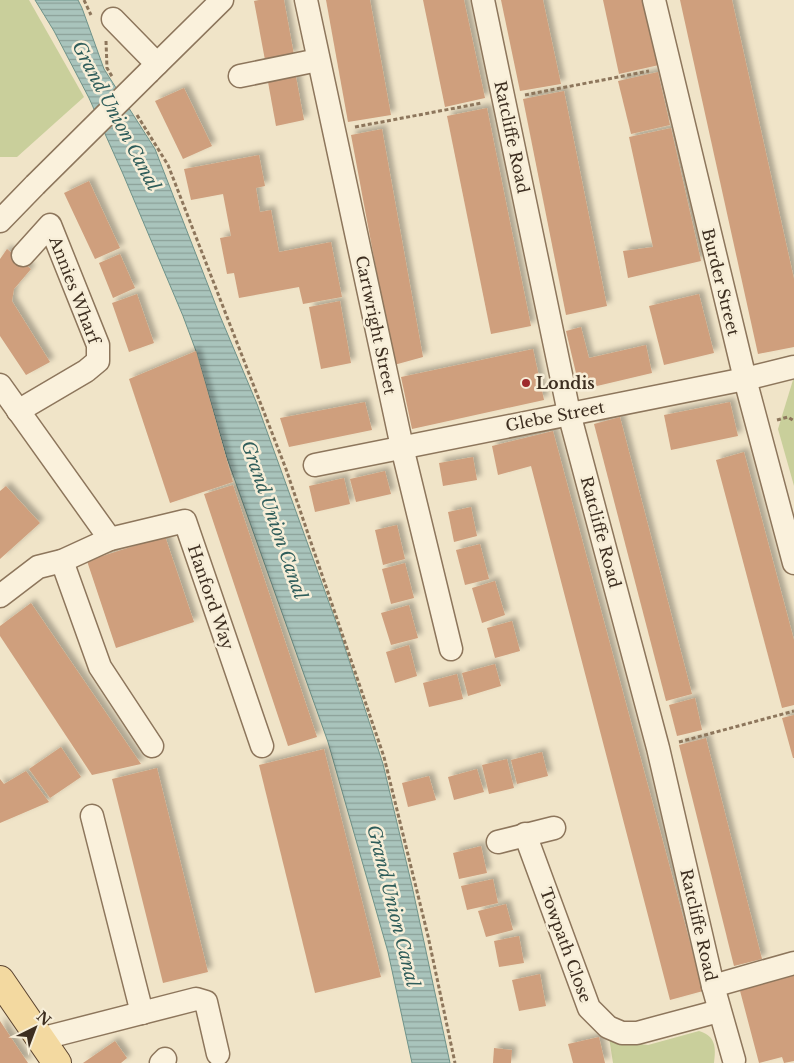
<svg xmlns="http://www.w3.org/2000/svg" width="794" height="1063" font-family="'Libre Baskerville',serif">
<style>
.green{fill:#c9cf9b}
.water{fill:url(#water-rules);stroke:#6f938a}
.building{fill:#cf9f7d;filter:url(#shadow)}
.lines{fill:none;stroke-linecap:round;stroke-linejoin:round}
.minor-casing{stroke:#8d765c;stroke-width:25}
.major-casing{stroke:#5b4430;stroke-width:30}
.path{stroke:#8d765c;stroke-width:3;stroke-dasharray:4 2.5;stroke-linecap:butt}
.minor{stroke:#faf1dc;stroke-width:22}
.major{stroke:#f3d9a0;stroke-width:28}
.minor-bridge-casing{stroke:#8d765c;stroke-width:25;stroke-linecap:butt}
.minor-bridge{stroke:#faf1dc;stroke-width:22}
.poi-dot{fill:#9e2a2b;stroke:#f7eed8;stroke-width:2}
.labels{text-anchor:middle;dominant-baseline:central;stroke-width:5;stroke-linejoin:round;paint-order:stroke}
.street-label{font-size:16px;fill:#3d2e20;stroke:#f7eed8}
.poi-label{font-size:16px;font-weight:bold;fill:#3d2e20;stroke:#f7eed8;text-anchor:start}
.water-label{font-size:18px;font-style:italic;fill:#2f5d5a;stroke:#f7eed8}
</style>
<defs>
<pattern id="water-rules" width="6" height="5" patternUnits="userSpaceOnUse" patternTransform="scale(1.25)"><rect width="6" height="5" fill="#a9c4bc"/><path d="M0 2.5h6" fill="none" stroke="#8ba098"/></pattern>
<filter id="shadow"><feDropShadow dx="4.5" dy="-4.5" stdDeviation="2.5" flood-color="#0004"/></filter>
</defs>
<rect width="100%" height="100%" fill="#f0e4c8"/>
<g class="green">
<polygon points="0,0 29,0 84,97 17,157 0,157"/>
<polygon points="793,380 794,380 794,486 778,429"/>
<path d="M699,1031C716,1036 716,1048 714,1063H613L609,1037L624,1042L648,1045Z"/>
</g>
<polygon class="water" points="35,0 78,0 82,8 104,69 155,149 220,316 257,404 340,633 383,764 412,886 450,1063 412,1063 388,952 328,742 227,458 196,351 183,316 123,174 89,98 54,31"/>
<g class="building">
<polygon points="259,0 284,0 294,55 265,60 254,1"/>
<polygon points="326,0 370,0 391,115 348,122"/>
<polygon points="423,0 464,0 485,98 445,107"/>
<polygon points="501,0 543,0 561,84 520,91"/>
<polygon points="603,0 645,0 659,65 619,74"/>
<polygon points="680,0 732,0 794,279 794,347 758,354"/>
<polygon points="658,72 670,125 631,134 618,81"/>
<polygon points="296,77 304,120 276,126 268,82"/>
<polygon points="184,88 212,146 183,159 155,101"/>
<polygon points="564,91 607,306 566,315 523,99"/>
<polygon points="487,108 531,326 491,334 447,116"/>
<polygon points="671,128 701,261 628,278 623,251 653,247 629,137"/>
<polygon points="382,129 423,357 394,365 351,135"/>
<polygon points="259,155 265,186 256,188 260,212 271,210 279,252 331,242 342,297 303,304 299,287 239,298 234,273 227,274 220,238 231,236 223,194 191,200 184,169"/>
<polygon points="89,181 120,248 95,259 64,193"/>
<polygon points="7,249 31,269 14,289 12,301 50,362 26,375 0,336 0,259"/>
<polygon points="120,254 135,288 113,298 99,263"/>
<polygon points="137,294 154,343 129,352 112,303"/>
<polygon points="699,294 714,353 664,365 649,306"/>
<polygon points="340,301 351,363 321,369 309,307"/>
<polygon points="581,327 589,358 646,345 652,373 580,390 566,331"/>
<polygon points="533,349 544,400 412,429 401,377"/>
<polygon points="196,351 233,482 170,503 129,379"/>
<polygon points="365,402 372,430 289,447 280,418"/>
<polygon points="730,402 738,436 671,450 664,415"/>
<polygon points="620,417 692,694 666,701 594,424"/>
<polygon points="553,431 703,991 670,1000 531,466 498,475 492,446"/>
<polygon points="744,452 794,640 794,705 782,708 716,460"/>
<polygon points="473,457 477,480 443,486 439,463"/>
<polygon points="385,471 391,494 356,502 350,479"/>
<polygon points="344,478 350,504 315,512 309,486"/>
<polygon points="233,485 317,737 288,746 204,494"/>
<polygon points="6,486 40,523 0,559 0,491"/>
<polygon points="471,507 477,536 454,542 448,512"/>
<polygon points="397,525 405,559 383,565 375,530"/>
<polygon points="165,536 194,622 116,648 87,561"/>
<polygon points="480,544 489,579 465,585 456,550"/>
<polygon points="405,563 414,598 391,604 382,569"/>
<polygon points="495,581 505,615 482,623 472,588"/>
<polygon points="31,603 141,764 92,775 0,636 0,626"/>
<polygon points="409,605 418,638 391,645 381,613"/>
<polygon points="512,621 520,651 495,658 487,628"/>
<polygon points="409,645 417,676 395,683 386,652"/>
<polygon points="495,664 501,686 468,696 462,673"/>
<polygon points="457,674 463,699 429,707 423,683"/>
<polygon points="695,698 702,730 677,736 669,705"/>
<polygon points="794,715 794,758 793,758 782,718"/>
<polygon points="706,738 762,959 734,966 679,745"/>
<polygon points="61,747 81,777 50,798 29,769"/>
<polygon points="324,749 381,977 315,993 259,765"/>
<polygon points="542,752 548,776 517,784 511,760"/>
<polygon points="507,759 514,788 489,794 482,765"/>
<polygon points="157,768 208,972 163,983 112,779"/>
<polygon points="477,769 484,792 454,800 448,777"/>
<polygon points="26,771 49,802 0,823 0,779 4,784"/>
<polygon points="429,776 436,800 408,807 402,783"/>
<polygon points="481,846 487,873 459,879 453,853"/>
<polygon points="493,879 498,903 467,910 461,886"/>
<polygon points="506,904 513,930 486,937 478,911"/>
<polygon points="519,936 524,963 499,967 494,941"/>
<polygon points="794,973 794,1061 784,1063 782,1057 759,1063 739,987"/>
<polygon points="540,974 546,1006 519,1011 512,980"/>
<polygon points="0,1021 28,1063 0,1063"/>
<polygon points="599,1037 605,1063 573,1063 568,1044"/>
<polygon points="115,1041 127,1058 121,1063 83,1063"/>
<polygon points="494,1048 512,1050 511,1063 493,1063"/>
</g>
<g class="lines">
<defs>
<g id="minor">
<polyline points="306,0 402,447 451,649"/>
<polyline points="483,0 569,413 658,748 713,986 734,1060"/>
<polyline points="654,0 745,379 794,563"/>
<polyline points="113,19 157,64"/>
<polyline points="149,72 222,0"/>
<polyline points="240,76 318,60"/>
<polyline points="0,221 35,185"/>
<polyline points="0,385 110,539"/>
<polyline points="18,411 86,371 98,361 98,345 50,225 23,255"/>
<polyline points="315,465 745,379 794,367"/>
<polyline points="62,561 100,667 152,746"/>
<polyline points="0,596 38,567 62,561 110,539 185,521 262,746"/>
<polyline points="92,816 142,1013"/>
<polyline points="525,834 589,1008 608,1027 622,1033 637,1033 719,1011"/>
<polyline points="498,842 554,828"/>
<polyline points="713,986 794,963"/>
<polyline points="40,1039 196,999 206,1002 218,1054"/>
<polyline points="161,1063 165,1059"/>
</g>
<polyline id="major" points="0,980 57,1063"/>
</defs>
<use href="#minor" class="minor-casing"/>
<use href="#major" class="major-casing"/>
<g class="path">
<polyline points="84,0 91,15"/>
<polyline points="106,41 107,68 113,78"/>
<polyline points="525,95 649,71"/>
<polyline points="137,115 168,165 255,389 286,469 384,757 428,936 455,1063"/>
<polyline points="355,127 482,103"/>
<polyline points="777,420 788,417 794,421"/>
<polyline points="679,742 794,711"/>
</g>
<use href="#minor" class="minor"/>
<use href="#major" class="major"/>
<defs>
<polyline id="minor-bridge" points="35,185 149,72"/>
</defs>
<use href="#minor-bridge" class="minor-bridge-casing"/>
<use href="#minor-bridge" class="minor-bridge"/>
</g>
<circle class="poi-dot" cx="526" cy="383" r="5"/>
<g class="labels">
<g class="street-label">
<text transform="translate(512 137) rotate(78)">Ratcliffe Road</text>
<text transform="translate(721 282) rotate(76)">Burder Street</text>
<text transform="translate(75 290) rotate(69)">Annies Wharf</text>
<text transform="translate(376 325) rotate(78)">Cartwright Street</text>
<text transform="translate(555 416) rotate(-11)">Glebe Street</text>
<text transform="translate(601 532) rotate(75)">Ratcliffe Road</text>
<text transform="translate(211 597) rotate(71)">Hanford Way</text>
<text transform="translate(699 925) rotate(77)">Ratcliffe Road</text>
<text transform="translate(566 945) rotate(70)">Towpath Close</text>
</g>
<g class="poi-label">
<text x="536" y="383">Londis</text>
</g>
<g class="water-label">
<text transform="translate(116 116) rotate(62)">Grand Union Canal</text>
<text transform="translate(274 520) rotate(71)">Grand Union Canal</text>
<text transform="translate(393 906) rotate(76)">Grand Union Canal</text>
</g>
</g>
<g transform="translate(35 1028) rotate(42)" stroke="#f7eed8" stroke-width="4" paint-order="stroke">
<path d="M0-4L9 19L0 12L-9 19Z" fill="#3d2e20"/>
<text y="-8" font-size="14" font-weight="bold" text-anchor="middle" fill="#3d2e20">N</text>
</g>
</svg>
